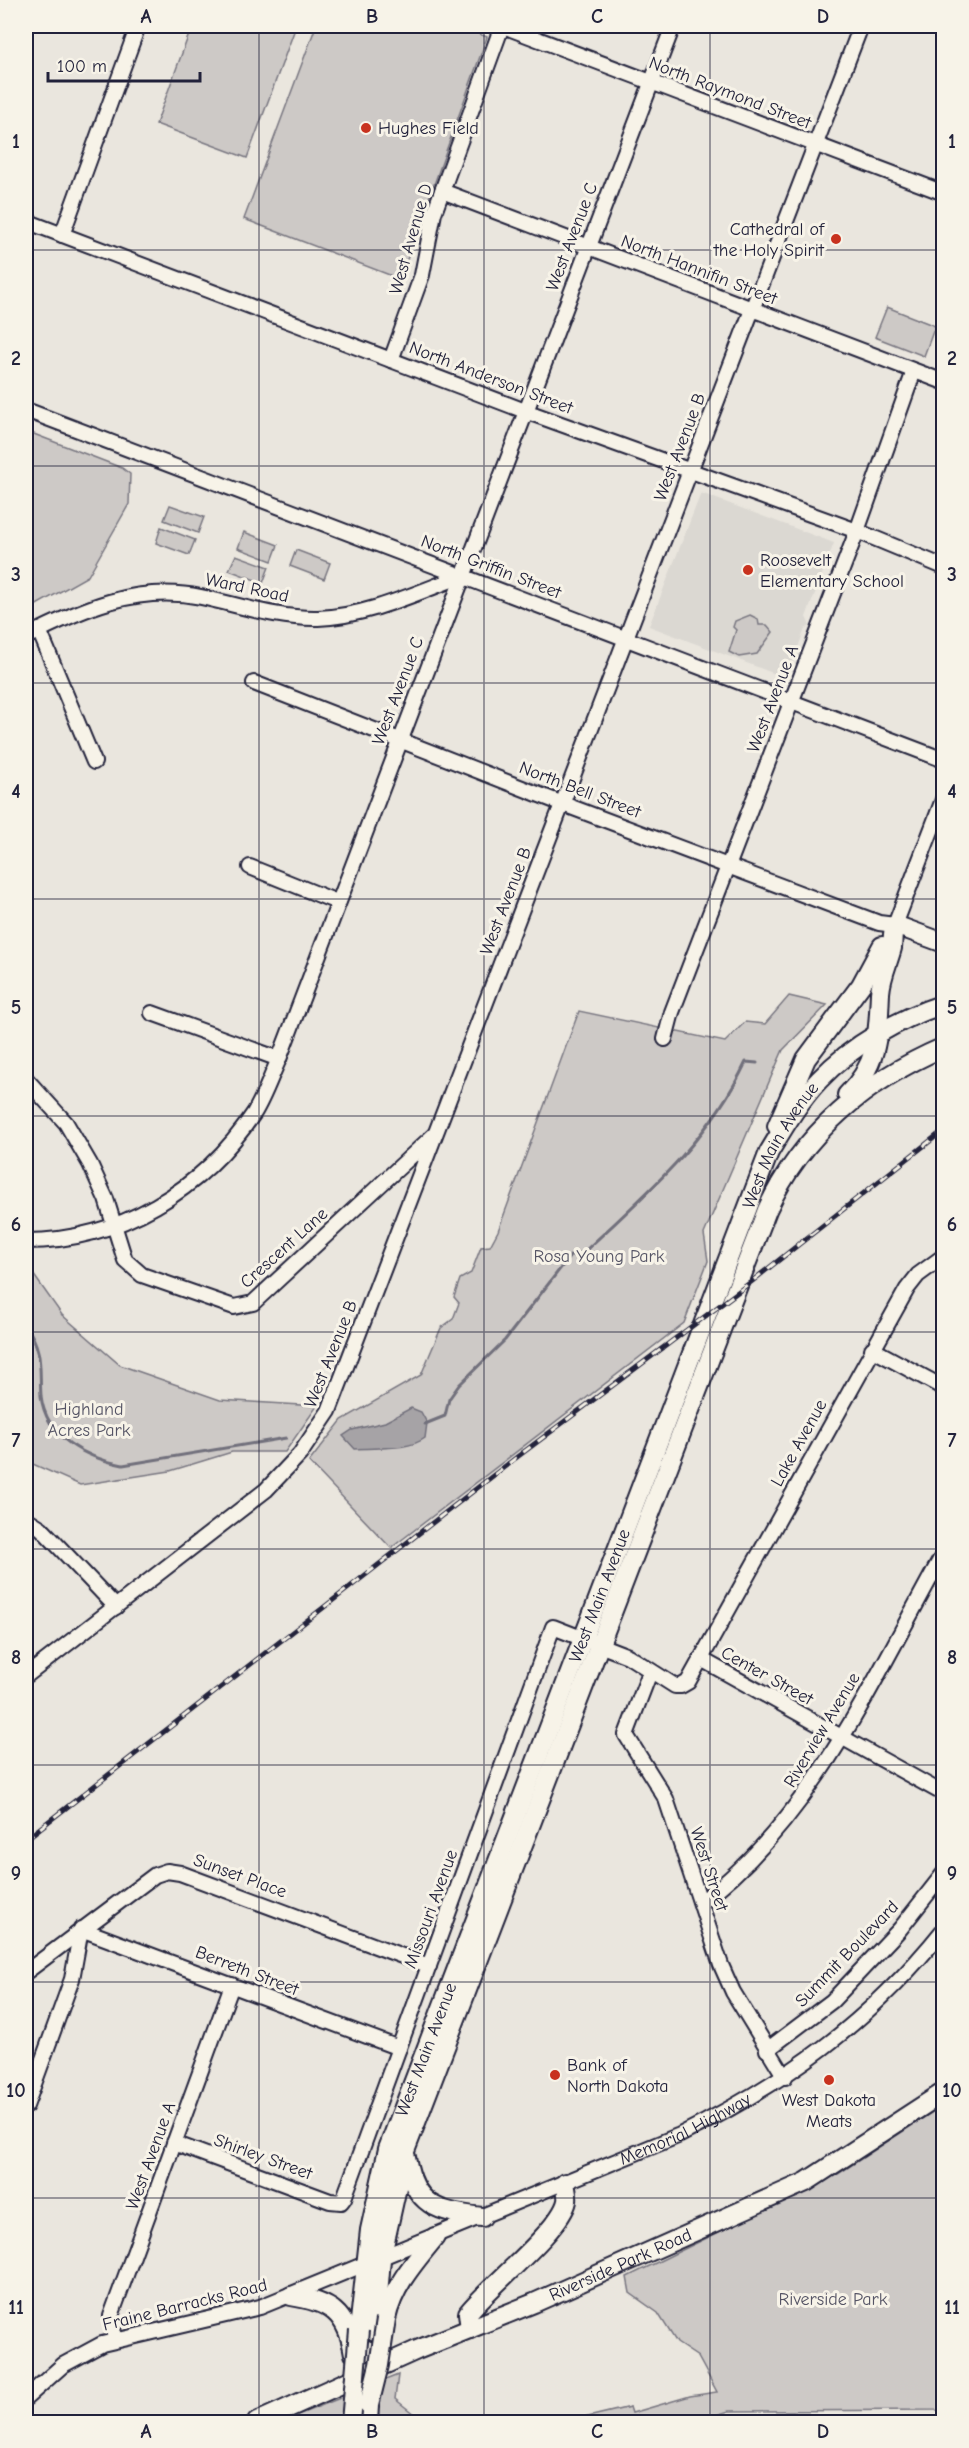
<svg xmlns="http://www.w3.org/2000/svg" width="969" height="2448" font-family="'Comic Neue',sans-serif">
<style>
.built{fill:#dbd8d2}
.green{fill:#cdc9c6;stroke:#787680;stroke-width:1.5}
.water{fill:#a6a3a6;stroke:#716f7b;stroke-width:1.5}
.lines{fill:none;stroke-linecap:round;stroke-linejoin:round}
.stream{stroke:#716f7b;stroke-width:3}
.minor-casing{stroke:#22223b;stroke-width:18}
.major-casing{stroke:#22223b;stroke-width:22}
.minor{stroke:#f7f3e8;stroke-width:14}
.major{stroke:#f7f3e8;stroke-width:18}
.rail-casing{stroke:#22223b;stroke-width:5}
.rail{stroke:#f7f3e8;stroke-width:3;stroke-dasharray:9;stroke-linecap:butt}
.major-bridge-casing{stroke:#22223b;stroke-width:22;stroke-linecap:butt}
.major-bridge{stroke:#f7f3e8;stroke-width:18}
.grid{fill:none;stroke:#22223b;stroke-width:1.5;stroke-opacity:0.55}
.poi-dot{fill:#c8321e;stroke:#f7f3e8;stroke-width:2}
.labels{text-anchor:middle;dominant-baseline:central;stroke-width:6;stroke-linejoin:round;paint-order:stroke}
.street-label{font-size:18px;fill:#22223b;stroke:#f7f3e8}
.poi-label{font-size:18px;fill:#22223b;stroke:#f7f3e8;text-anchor:start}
.park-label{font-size:18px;fill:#555465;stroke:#f7f3e8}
.neatline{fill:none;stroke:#22223b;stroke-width:2}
.grid-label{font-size:20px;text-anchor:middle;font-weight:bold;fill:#22223b}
</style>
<rect width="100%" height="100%" fill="#eae6de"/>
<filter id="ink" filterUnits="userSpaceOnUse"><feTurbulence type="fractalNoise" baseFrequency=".0167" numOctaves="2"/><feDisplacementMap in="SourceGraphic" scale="12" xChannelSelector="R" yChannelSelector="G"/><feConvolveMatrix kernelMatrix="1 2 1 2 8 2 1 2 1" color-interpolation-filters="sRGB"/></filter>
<g filter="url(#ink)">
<polygon class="built" points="701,493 834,543 806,617 810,626 805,629 786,678 649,626"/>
<g class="green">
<polygon points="192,26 296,26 247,158 156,124"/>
<polygon points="316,26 459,26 487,37 400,279 244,219"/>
<polygon points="887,307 935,326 924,356 875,337"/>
<polygon points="26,431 122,468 130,474 129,504 88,576 26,611"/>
<polygon points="170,505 204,517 198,533 164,520"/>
<polygon points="161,527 195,540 189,555 156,543"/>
<polygon points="244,532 278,545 272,561 238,548"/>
<polygon points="296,550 330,563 324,579 290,566"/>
<polygon points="236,555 269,567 263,583 229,570"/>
<polygon points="750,615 758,619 759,625 767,625 773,632 757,654 739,657 729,652 736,630 733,627 735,621"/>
<polygon points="789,996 827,1005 783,1050 772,1075 704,1234 708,1261 684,1323 391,1548 309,1462 342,1420 421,1375 441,1328 453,1319 459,1303 454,1297 460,1279 471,1273 481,1247 490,1246 498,1231 579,1011 725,1042 745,1022 765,1024"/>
<polygon points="26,1264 62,1315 120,1365 220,1400 317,1406 285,1452 232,1452 170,1471 80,1485 26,1461"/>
<polygon points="943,2105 943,2410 729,2411 694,2422 567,2422 630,2407 632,2413 690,2396 717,2392 698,2357 677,2343 658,2313 630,2293 627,2277 838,2174"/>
<polygon points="398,2375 395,2399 424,2422 280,2422"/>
</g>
<path class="water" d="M411,1408L421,1412L427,1423L425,1438C408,1451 376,1447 355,1449L343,1436L352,1430L385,1422Z"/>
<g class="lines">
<g class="stream">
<path d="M26,1326C44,1351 39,1369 41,1396C46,1438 86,1458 123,1465L286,1438"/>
<path d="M425,1424L445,1416L449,1399L459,1385L505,1340L570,1256L584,1252C645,1195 710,1139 746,1062L757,1063"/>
</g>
<defs>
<g id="minor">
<polyline points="503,26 944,193"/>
<polyline points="442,191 944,382"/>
<polyline points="26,221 525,411 857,531 944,567"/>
<polyline points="62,235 138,26"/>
<polyline points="391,360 422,275 434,213 502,26"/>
<polyline points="26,410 944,760"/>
<polyline points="39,630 94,762"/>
<path d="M26,637C81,609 137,584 201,597C239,605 278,619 318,618C368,616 416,593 462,576"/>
<polyline points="254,683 563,804 879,923 895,925 944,797"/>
<polyline points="250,867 337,902"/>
<polyline points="152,1013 279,1059"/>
<polyline points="665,1039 672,1012 857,531 914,371"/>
<polyline points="26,1079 66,1123 90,1164 106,1199 125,1260 142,1275 234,1307 253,1303 434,1135"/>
<path d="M26,1241C119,1241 203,1190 254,1113C264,1097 271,1076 279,1059L673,26"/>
<polyline points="872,1349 944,1388"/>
<polyline points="26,1525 30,1521 41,1528 116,1607"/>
<polyline points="701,1659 944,1794"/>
<polyline points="650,1672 626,1735 666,1799 721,1965 733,1992 785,2077"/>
<polyline points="26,1676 266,1490 300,1454 329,1411 861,26"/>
<path d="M701,1902C813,1820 877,1672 944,1553"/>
<polyline points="26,1972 155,1875 167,1871 180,1873 429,1966"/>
<polyline points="767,2050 832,2001 900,1929 944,1873"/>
<polyline points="26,2106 72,1979 81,1929 399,2048"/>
<polyline points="174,2143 330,2201 341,2202 344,2198 553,1627 628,1656 675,1686 681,1686 688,1682 907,1289 918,1275 944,1256"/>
<polyline points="115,2340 111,2316 232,1985"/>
<path id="s1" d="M26,2398L63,2365L102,2344L260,2307L680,2135C787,2081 868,2024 944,1929"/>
</g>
<g id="major">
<path d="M847,1095C879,1064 878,1034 880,993C881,977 888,963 892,948C893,940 892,933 895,925L944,943"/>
<polyline points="777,1126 806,1059 861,985 882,946"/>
<path d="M406,2157C415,2207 436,2211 482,2217"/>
<path d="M291,2296C330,2302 347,2312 354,2354"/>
<path d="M386,2319C393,2286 414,2263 435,2237"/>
<path d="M470,2329L468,2313C488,2287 561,2230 567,2201C568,2195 566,2189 565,2183"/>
<path id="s2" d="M359,2330L370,2230L388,2149L769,1152C784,1127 799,1101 819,1080C852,1045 898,1019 944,1004"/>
<path d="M375,2332L381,2259L405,2151L767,1210C802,1133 867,1080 944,1047"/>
<path id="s3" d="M257,2422L417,2350L534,2303L806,2182L944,2092"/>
<polyline points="368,2422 369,2405"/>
</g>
</defs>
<use href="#minor" class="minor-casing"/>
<use href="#major" class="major-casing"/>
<use href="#minor" class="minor"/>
<use href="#major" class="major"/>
<defs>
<polyline id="rail" points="26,1839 517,1457 751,1282 944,1130"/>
</defs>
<use href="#rail" class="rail-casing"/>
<use href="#rail" class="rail"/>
<defs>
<g id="major-bridge">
<polyline points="369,2405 379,2365 386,2319"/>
<polyline points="351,2422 359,2330"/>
</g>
</defs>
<use href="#major-bridge" class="major-bridge-casing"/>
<use href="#major-bridge" class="major-bridge"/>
</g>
</g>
<path class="grid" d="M259,26V2422M484,26V2422M710,26V2422M26,250H944M26,466H944M26,683H944M26,899H944M26,1116H944M26,1332H944M26,1549H944M26,1765H944M26,1982H944M26,2198H944"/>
<g class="poi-dot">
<circle cx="366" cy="128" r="6"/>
<circle cx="836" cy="239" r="6"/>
<circle cx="748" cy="570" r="6"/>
<circle cx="555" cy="2075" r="6"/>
<circle cx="829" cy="2080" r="6"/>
</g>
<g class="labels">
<g class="street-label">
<text transform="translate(730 93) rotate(21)">North Raymond Street</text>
<text transform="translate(572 237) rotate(-69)">West Avenue C</text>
<text transform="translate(411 239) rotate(-74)">West Avenue D</text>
<text transform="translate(699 270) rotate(21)">North Hannifin Street</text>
<text transform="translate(491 378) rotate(21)">North Anderson Street</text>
<text transform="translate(680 447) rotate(-69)">West Avenue B</text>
<text transform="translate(491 567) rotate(21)">North Griffin Street</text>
<text transform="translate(247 588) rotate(12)">Ward Road</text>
<text transform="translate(398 691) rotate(-69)">West Avenue C</text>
<text transform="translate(773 699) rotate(-69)">West Avenue A</text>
<text transform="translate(580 790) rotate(21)">North Bell Street</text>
<text transform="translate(506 901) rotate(-69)">West Avenue B</text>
<text stroke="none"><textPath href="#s2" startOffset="1262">West Main Avenue</textPath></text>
<text transform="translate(284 1248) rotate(-42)">Crescent Lane</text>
<text transform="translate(331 1354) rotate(-68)">West Avenue B</text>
<text transform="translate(799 1443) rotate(-61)">Lake Avenue</text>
<text stroke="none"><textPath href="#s2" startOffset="776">West Main Avenue</textPath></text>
<text transform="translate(767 1676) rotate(29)">Center Street</text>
<text transform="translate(822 1730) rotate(-59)">Riverview Avenue</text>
<text transform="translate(709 1869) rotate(72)">West Street</text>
<text transform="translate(240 1876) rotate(20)">Sunset Place</text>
<text transform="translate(431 1909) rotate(-70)">Missouri Avenue</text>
<text transform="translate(847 1954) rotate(-46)">Summit Boulevard</text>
<text transform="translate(247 1971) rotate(21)">Berreth Street</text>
<text stroke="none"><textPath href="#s2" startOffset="290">West Main Avenue</textPath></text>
<text stroke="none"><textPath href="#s1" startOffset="717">Memorial Highway</textPath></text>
<text transform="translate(151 2156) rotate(-70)">West Avenue A</text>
<text transform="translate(263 2157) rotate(20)">Shirley Street</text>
<text stroke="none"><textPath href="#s3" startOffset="396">Riverside Park Road</textPath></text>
<text transform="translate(185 2305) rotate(-14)">Fraine Barracks Road</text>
</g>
<g class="poi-label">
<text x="378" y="128">Hughes Field</text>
<text x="824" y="229" text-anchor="end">Cathedral of<tspan x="824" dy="21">the Holy Spirit</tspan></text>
<text x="760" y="560">Roosevelt<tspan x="760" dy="21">Elementary School</tspan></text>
<text x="567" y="2065">Bank of<tspan x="567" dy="21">North Dakota</tspan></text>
<text x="829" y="2100" text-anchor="middle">West Dakota<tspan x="829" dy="21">Meats</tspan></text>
</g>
<g class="park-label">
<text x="599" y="1256">Rosa Young Park</text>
<text x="89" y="1409">Highland<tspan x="89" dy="21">Acres Park</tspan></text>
<text x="833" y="2299">Riverside Park</text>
</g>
</g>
<rect width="969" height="2448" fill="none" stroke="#f7f3e8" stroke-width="66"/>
<path d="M48 72v9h152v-9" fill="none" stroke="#22223b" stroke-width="3"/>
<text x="57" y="72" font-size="18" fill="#22223b" stroke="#f7f3e8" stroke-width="4.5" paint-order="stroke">100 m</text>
<rect x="33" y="33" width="903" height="2382" class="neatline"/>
<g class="grid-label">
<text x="146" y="23">A</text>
<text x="372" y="23">B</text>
<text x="597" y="23">C</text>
<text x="823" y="23">D</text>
<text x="16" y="148">1</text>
<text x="952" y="148">1</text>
<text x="16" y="365">2</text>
<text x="952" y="365">2</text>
<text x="16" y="581">3</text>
<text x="952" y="581">3</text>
<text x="16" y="798">4</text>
<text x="952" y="798">4</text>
<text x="16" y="1014">5</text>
<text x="952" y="1014">5</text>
<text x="16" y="1231">6</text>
<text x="952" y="1231">6</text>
<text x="16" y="1447">7</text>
<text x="952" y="1447">7</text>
<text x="16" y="1664">8</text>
<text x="952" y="1664">8</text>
<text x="16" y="1880">9</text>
<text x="952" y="1880">9</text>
<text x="16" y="2097">10</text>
<text x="952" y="2097">10</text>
<text x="16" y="2314">11</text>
<text x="952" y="2314">11</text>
<text x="146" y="2438">A</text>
<text x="372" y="2438">B</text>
<text x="597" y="2438">C</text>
<text x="823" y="2438">D</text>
</g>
</svg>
